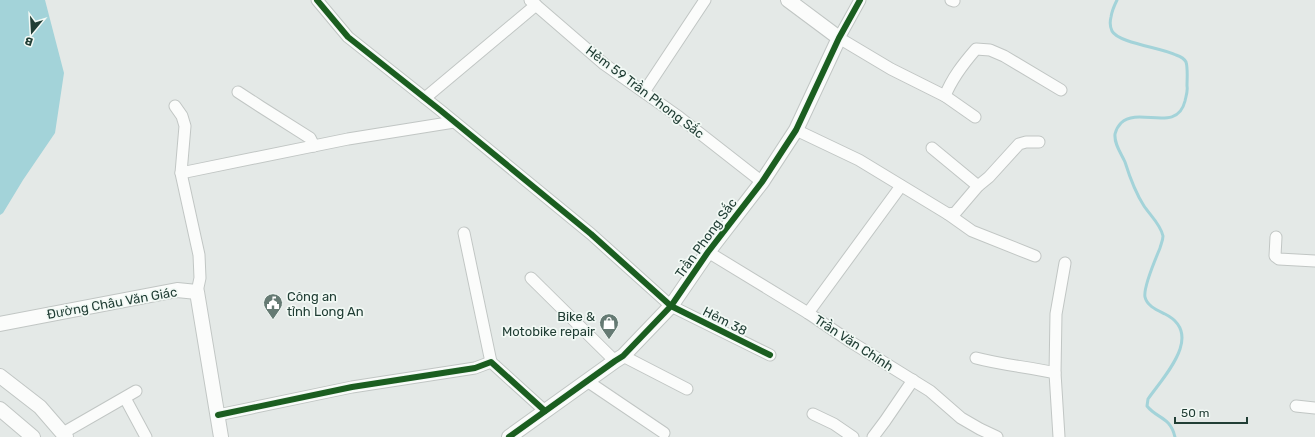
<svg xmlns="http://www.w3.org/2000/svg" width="1315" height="437" font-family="Rubik,sans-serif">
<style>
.water{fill:#a3d3d9}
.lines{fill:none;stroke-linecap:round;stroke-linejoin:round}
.stream{stroke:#a3d3d9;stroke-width:3}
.minor-casing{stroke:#c1c6c4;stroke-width:13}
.tertiary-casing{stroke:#c1c6c4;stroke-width:16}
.minor{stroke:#fbfcfb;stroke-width:11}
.tertiary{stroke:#fbfcfb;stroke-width:14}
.cycleway-casing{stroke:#f2f9f5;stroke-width:8}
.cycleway{stroke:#1b5e20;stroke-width:6}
.labels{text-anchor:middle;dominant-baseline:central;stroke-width:3.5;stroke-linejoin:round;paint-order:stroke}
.street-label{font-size:13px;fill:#213e35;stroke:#f2f9f5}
.poi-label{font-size:13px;fill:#213e35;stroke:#f2f9f5;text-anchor:start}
</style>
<rect width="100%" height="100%" fill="#e4e9e7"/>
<polygon class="water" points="0,0 45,0 64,73 55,133 23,180 3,213 0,215"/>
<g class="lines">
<path class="stream" d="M1117,0C1114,6 1112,10 1111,17C1110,21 1110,27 1112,31C1118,43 1163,48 1176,55C1179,56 1184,58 1186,62C1188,68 1187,79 1187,86C1188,91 1186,96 1185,101C1177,134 1139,106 1121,123C1118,126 1116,130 1115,134C1114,144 1121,153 1125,162C1130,178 1135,192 1144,206C1150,215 1161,225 1163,236C1163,240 1161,244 1160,248C1156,258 1143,287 1145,297C1147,306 1157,310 1165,314C1205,334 1164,376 1148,399L1147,406C1157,419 1170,416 1175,437"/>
<defs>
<g id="minor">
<polyline points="317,0 348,37 440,110 591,234 671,306 770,355"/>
<polyline points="530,0 604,64 679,117 762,182"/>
<polyline points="860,0 839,38 891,69 945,96 975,117"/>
<polyline points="951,0 954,1"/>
<polyline points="238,92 261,107 310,138 314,146"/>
<polyline points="644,92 705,0"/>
<path d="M945,96C952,78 963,64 976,49L990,50L1004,56L1061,90"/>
<polyline points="425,98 536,5"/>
<polyline points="175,106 182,116 185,126 181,173 199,255 200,278 197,292"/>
<polyline points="796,130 859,160 948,214 955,213 978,186 989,177 1019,144 1026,142 1039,142"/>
<polyline points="932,148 978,186"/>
<polyline points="181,173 348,139 454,122"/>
<polyline points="948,214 972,231 1035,256"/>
<polyline points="464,233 491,362"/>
<polyline points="1276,237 1275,256 1279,259 1315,261"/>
<polyline points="708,252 808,313 851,342 930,391 961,418 980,429 997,437"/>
<polyline points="531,278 615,361"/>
<polyline points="808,313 901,186"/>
<polyline points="623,356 687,389"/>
<path d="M976,358C1002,365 1029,367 1055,373L1059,437"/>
<polyline points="1055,373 1056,314 1065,263"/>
<polyline points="587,381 664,433"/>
<polyline points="125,398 146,437"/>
<polyline points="1296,406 1315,408"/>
<polyline points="813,414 834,424 853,437"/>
<polyline points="218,415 352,387 475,368 491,362 545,411"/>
<polyline points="63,433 136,391"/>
<polyline points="873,437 885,421 913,380"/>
</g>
<g id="tertiary">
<polyline points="0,324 177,290 197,292 221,437"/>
<polyline points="0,376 40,407 66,437"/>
<polyline points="0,409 33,437"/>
<polyline points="509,437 615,361 623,356 671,306 708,252 762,182 796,130 839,38 788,0"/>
</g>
</defs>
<use href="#minor" class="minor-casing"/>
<use href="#tertiary" class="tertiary-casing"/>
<use href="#minor" class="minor"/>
<use href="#tertiary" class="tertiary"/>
<defs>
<g id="cycleway">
<polyline points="317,0 348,37 440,110 591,234 671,306 770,355"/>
<polyline points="218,415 352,387 475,368 491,362 545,411"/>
<polyline points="509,437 615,361 623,356 671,306 708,252 762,182 796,130 839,38 860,0"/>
</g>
</defs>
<use href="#cycleway" class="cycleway-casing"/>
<use href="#cycleway" class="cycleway"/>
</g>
<defs>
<symbol id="civic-pin" viewBox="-11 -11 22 30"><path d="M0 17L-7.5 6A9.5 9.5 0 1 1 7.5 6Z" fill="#657a73" stroke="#f2f9f5"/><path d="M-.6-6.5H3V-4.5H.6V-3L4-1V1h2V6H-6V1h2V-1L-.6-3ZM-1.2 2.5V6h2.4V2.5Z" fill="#fff"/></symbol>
<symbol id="shop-pin" viewBox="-11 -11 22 30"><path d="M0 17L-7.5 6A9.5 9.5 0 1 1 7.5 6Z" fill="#657a73" stroke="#f2f9f5"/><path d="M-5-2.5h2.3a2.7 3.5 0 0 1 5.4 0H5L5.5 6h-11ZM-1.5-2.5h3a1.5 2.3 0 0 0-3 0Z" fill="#fff"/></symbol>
</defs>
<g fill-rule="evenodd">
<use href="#civic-pin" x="262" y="292" width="22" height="30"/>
<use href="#shop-pin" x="598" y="312" width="22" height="30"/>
</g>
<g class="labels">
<g class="street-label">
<text transform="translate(645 92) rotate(37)">Hẻm 59 Trần Phong Sắc</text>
<text transform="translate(706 238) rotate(-54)">Trần Phong Sắc</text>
<text transform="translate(112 303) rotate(-10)">Đường Châu Văn Giác</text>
<text transform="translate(725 321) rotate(27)">Hẻm 38</text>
<text transform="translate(854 343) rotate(33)">Trần Văn Chính</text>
</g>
<g class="poi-label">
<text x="287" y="296">Công an<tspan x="287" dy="15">tỉnh Long An</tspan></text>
<text x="595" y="316" text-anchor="end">Bike &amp;<tspan x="595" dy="15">Motobike repair</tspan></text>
</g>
</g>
<g transform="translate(32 32) rotate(198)" stroke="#f2f9f5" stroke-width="3" paint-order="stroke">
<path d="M0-3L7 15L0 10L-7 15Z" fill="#213e35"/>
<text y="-6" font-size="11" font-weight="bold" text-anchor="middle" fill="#213e35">B</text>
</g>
<path d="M1175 417v6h72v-6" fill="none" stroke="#213e35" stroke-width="2"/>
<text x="1181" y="417" font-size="12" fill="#213e35" stroke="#f2f9f5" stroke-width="3" paint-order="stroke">50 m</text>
</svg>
